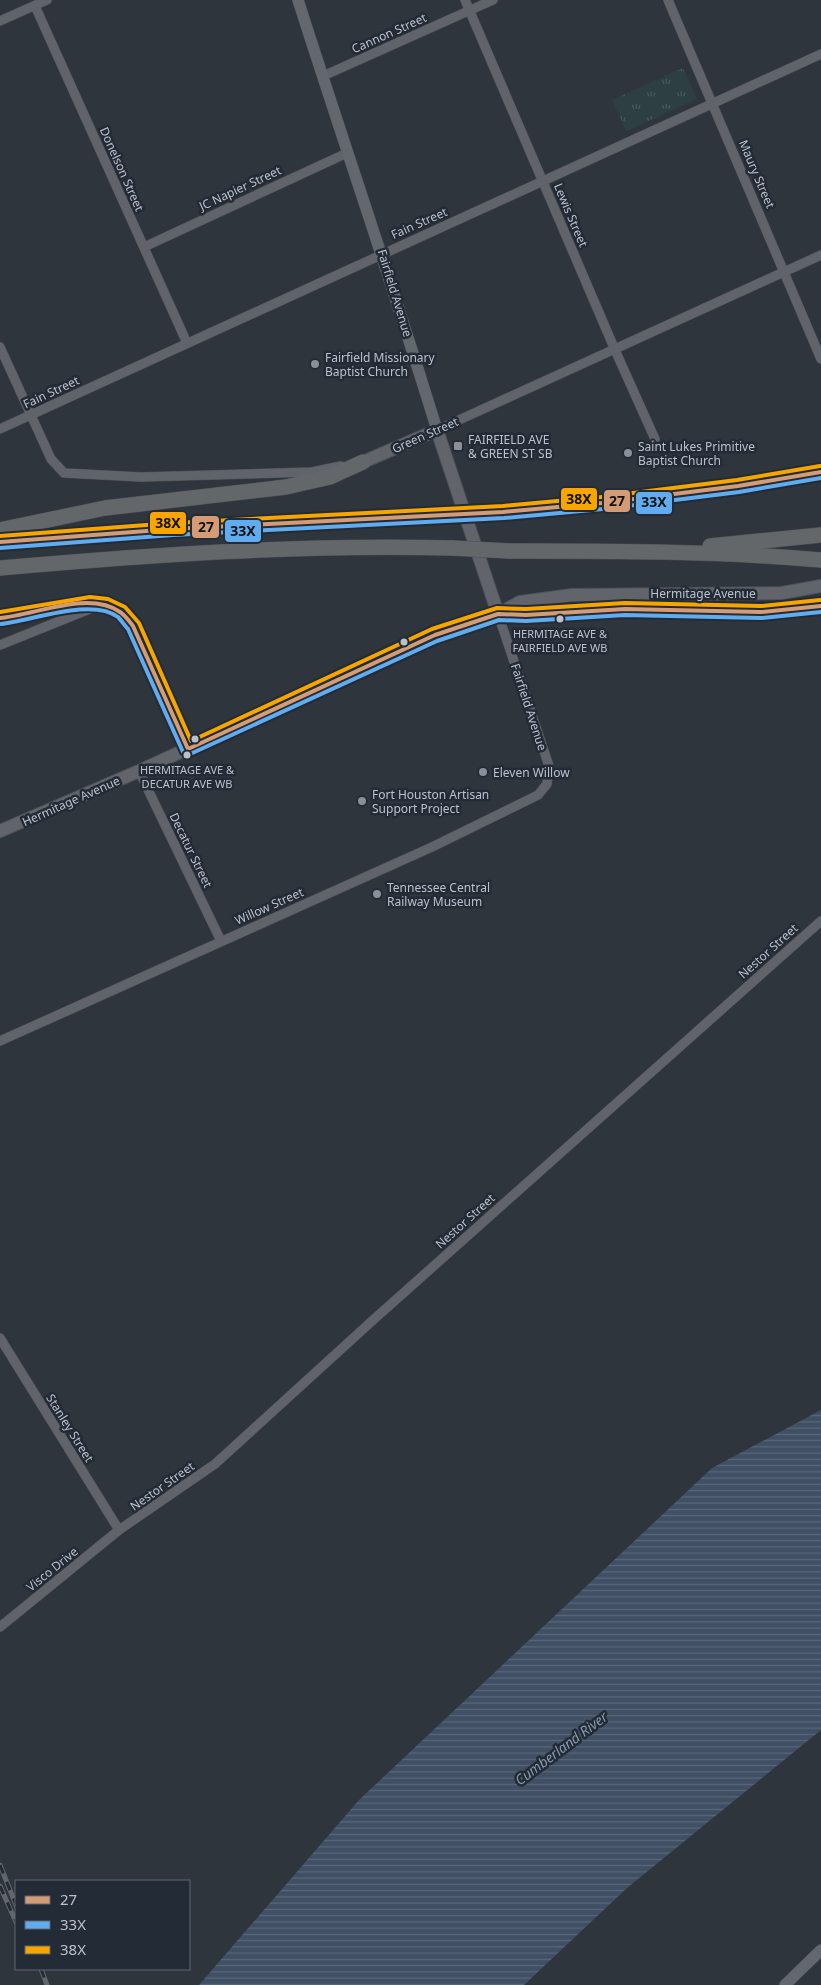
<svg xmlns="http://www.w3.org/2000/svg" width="821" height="1985" font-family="'Noto Sans',sans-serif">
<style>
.park{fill:url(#park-tufts)}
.water{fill:url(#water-rules)}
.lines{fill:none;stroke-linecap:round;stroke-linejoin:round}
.street-casing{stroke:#4d5156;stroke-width:10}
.secondary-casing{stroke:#4d5156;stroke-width:12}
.primary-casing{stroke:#4d5158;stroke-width:14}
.highway-casing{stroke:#4c5157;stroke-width:16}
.street{stroke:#60636a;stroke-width:9}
.secondary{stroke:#63676e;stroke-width:11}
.primary{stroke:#61656b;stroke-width:12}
.highway{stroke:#646769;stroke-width:15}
.rail-casing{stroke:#63676d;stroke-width:5}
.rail{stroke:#232b36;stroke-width:3;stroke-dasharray:9;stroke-linecap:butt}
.highway-bridge-casing{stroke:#4c5157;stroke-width:16;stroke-linecap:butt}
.highway-bridge{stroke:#646769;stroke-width:15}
.bus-1-casing{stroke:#232b36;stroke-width:8}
.bus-2-casing{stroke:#232b36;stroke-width:8}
.bus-3-casing{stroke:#232b36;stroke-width:8}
.bus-1{stroke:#d39c74;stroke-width:4}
.bus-2{stroke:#60acee;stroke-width:4}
.bus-3{stroke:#f7a600;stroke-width:4}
.poi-dot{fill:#8a9099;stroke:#232b36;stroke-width:2}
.bus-dot{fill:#bbc1cb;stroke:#232b36;stroke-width:2}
.labels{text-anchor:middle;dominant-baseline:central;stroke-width:5;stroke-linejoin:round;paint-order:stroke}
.bus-label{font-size:11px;fill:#bbc1cb;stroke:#232b36}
.street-label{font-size:12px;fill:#bbc1cb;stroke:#232b36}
.poi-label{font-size:12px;fill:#bbc1cb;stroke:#232b36;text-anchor:start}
.water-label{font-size:14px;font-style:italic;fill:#8698af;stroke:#232b36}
.line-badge{stroke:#232b36;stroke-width:2}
.pale-badge-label{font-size:14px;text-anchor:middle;font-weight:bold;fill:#111}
</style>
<defs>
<pattern id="park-tufts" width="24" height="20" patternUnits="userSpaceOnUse" patternTransform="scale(1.25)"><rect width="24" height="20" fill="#2d3f42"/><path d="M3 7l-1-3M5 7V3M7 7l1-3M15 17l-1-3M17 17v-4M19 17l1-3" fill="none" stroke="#4a595c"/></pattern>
<pattern id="water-rules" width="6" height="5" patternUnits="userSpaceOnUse" patternTransform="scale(1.25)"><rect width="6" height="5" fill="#404f64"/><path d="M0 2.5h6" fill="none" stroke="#5a6779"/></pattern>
</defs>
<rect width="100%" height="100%" fill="#2f353c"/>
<polygon class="park" points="683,68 697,99 626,131 612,100"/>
<polygon class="water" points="821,1410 821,1730 627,1888 524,1985 199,1985 359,1800 712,1468"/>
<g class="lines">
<defs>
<g id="street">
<polyline points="465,0 615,350 655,439"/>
<polyline points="668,0 821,359"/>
<polyline points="35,6 187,343"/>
<polyline points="0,21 47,0"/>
<polyline points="323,76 493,0"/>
<polyline points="144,247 347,153"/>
<polyline points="0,347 51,459 64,473 141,477 312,472 341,466"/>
<polyline points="0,429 821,54"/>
<polyline points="437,430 821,255"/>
<polyline points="0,645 92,608"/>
<polyline points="139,771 221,941"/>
<polyline points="0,1041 432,847 538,795 547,784 549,766 498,614"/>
<polyline points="0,1338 119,1530"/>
<polyline points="0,1627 119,1530 215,1464 372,1321 821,921"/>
</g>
<g id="secondary">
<path d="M298,0C344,144 393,286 437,430"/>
<polyline points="785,1985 821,1950"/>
</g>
<g id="primary">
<polyline points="363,462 437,430 498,614"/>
<polyline points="106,603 122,611 133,626 188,749"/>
<path d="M498,614C540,615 582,609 624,609C690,608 755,616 821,606"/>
<polyline points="0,831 139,771 435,635 498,614 520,602 572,595 782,593 821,586"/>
</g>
<g id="highway">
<path d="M503,512C610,502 715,489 821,472"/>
<polyline points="0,530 105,508 286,487 330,477 363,462"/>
<polyline points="0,542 173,529 438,516"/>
<polyline points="710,546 821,535"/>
<path d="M509,551C613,551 717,551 821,560"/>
<path d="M0,568C151,555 300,544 452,548"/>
<polyline points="0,618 67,605 106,603"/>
</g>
</defs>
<use href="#street" class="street-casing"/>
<use href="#secondary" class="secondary-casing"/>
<use href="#primary" class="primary-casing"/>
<use href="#highway" class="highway-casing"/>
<use href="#street" class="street"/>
<use href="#secondary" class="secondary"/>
<use href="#primary" class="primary"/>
<use href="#highway" class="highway"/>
<defs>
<g id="rail">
<polyline points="0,1865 16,1905"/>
<polyline points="0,1886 16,1922"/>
<polyline points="41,1969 47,1985"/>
</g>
</defs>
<use href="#rail" class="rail-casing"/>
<use href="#rail" class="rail"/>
<defs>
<g id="highway-bridge">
<polyline points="438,516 503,512"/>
<polyline points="452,548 509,551"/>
</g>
</defs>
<use href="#highway-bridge" class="highway-bridge-casing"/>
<use href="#highway-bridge" class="highway-bridge"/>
<defs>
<g id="bus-1">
<polyline points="0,542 173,529 503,512 602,503 738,486 821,472"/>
<path d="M0,618C35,615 89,590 120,612C125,615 129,621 133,626L188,749L435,635L498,614L526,615L625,609L761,612L821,606"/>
</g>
<g id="bus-2">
<polyline points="0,548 173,535 504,518 603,509 739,492 821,478"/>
<path d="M1,624C31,621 92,597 118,617C121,620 125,626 128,629L183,752L188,755L437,641L499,620L526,621L625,615L761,618L821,612"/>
</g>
<g id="bus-3">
<polyline points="0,536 173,523 503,506 601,497 737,480 820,466"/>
<polyline points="0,612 90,597 108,599 125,607 139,623 191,741 432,629 497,608 526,609 625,603 761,606 820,600"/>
</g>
</defs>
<use href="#bus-1" class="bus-1-casing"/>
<use href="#bus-2" class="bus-2-casing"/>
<use href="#bus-3" class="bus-3-casing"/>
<use href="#bus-1" class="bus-1"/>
<use href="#bus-2" class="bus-2"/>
<use href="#bus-3" class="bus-3"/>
</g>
<g class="poi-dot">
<circle cx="315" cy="364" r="5"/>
<rect x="453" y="441" width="10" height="10" rx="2.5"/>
<circle cx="628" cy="453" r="5"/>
<circle cx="483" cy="772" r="5"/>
<circle cx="362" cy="801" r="5"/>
<circle cx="377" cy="894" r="5"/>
</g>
<g class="bus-dot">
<circle cx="560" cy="619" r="4.5"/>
<circle cx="404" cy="642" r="4.5"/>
<circle cx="195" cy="739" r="4.5"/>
<circle cx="187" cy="755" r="4.5"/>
</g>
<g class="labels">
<g class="bus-label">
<text x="560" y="633">HERMITAGE AVE &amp;<tspan x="560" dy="14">FAIRFIELD AVE WB</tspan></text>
<text x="187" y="769">HERMITAGE AVE &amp;<tspan x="187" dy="14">DECATUR AVE WB</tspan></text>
</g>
<g class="street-label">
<text transform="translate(389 33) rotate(-24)">Cannon Street</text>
<text transform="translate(122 169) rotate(66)">Donelson Street</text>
<text transform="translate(757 174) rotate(67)">Maury Street</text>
<text transform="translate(240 188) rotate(-25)">JC Napier Street</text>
<text transform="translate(571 215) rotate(67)">Lewis Street</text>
<text transform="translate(419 223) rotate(-24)">Fain Street</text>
<text transform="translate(395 293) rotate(73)">Fairfield Avenue</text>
<text transform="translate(51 392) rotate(-25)">Fain Street</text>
<text transform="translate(425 435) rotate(-24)">Green Street</text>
<text x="703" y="593">Hermitage Avenue</text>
<text transform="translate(529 707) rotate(72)">Fairfield Avenue</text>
<text transform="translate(71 801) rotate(-24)">Hermitage Avenue</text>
<text transform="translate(191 850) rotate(64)">Decatur Street</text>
<text transform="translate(269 906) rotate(-24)">Willow Street</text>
<text transform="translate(768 951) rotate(-42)">Nestor Street</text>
<text transform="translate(465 1221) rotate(-42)">Nestor Street</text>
<text transform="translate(70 1428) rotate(58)">Stanley Street</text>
<text transform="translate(162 1486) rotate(-35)">Nestor Street</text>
<text transform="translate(52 1569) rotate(-39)">Visco Drive</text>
</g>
<g class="poi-label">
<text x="325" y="357">Fairfield Missionary<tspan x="325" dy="14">Baptist Church</tspan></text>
<text x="468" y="439">FAIRFIELD AVE<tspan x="468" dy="14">&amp; GREEN ST SB</tspan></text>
<text x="638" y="446">Saint Lukes Primitive<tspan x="638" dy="14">Baptist Church</tspan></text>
<text x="493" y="772">Eleven Willow</text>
<text x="372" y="794">Fort Houston Artisan<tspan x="372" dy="14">Support Project</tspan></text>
<text x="387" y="887">Tennessee Central<tspan x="387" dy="14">Railway Museum</tspan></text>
</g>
<g class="water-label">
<text transform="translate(561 1748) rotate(-37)">Cumberland River</text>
</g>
</g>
<g class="line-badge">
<rect x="560" y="487" width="38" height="24" rx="5" fill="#f7a600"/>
<rect x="603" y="489" width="28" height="24" rx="5" fill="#d39c74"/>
<rect x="635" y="491" width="38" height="24" rx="5" fill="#60acee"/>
<rect x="149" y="511" width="38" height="24" rx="5" fill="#f7a600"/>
<rect x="191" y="515" width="29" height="24" rx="5" fill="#d39c74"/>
<rect x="224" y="519" width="38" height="24" rx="5" fill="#60acee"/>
</g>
<g class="pale-badge-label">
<text x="579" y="504">38X</text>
<text x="617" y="506">27</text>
<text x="654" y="507">33X</text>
<text x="168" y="528">38X</text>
<text x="206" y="532">27</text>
<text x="243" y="536">33X</text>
</g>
<rect x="15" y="1880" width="175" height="90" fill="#232b36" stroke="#606772"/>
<rect x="25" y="1896" width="25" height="8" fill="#d39c74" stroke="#606772"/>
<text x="60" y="1905" font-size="15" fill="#bbc1cb">27</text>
<rect x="25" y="1921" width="25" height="8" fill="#60acee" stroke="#606772"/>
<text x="60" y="1930" font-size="15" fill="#bbc1cb">33X</text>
<rect x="25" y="1946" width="25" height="8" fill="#f7a600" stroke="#606772"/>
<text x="60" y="1955" font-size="15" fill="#bbc1cb">38X</text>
</svg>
